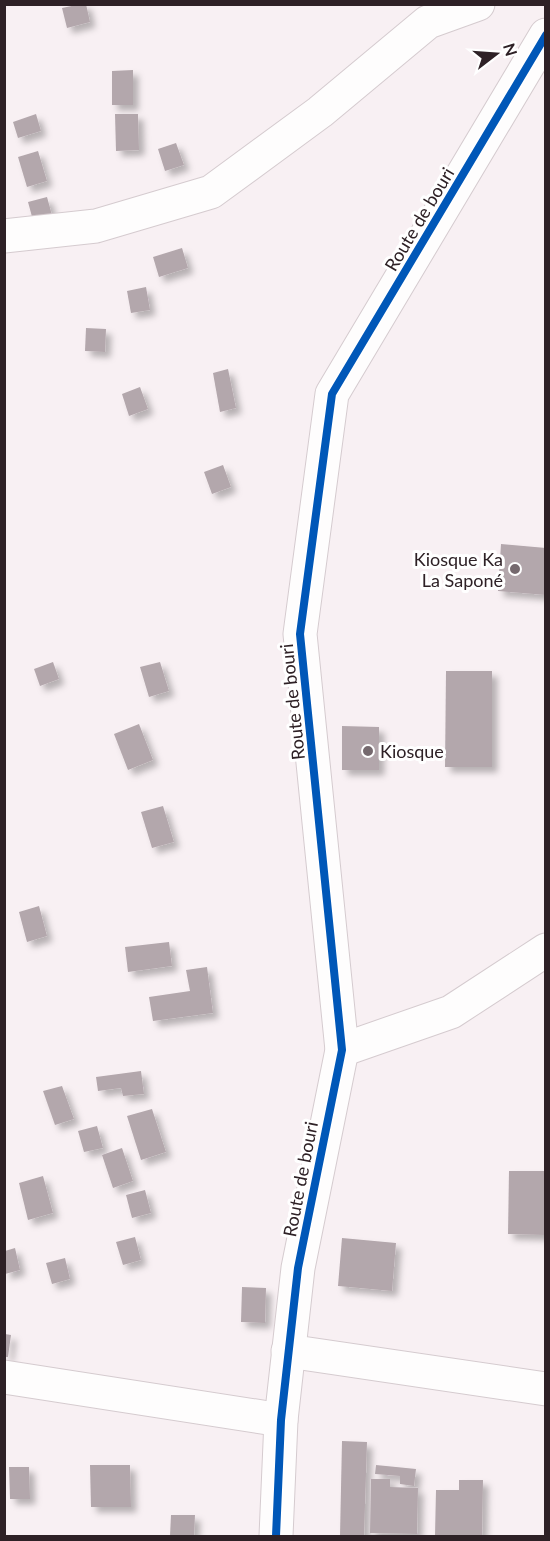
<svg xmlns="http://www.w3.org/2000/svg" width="550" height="1541" font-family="Lato,sans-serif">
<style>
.building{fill:#b3a7ac;filter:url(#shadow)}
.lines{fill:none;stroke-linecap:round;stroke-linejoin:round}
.minor-casing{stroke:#d5cbcf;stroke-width:35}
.minor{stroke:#fefdfd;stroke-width:33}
.cycleway-casing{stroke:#fff;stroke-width:11}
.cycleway{stroke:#0057b8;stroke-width:8}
.poi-dot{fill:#75696e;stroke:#fff;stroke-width:2}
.labels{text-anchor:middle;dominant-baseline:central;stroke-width:6;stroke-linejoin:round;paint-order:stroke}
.street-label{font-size:18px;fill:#2e2126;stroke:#fff}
.poi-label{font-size:18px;fill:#2e2126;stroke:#fff;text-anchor:end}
</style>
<defs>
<filter id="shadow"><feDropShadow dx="5.5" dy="5.5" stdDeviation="3" flood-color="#0004"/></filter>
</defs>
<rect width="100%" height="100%" fill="#f8f0f3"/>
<g class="building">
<polygon points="81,4 86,4 90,22 67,28 62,8"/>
<polygon points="133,70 133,105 112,105 112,71"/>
<polygon points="36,114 41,131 18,138 13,122"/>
<polygon points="115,114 138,114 139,150 116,151"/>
<polygon points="176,143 184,165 165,171 158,149"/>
<polygon points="38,151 47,181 27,187 18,157"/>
<polygon points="47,197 53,219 34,224 28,202"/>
<polygon points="182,248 188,268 159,277 153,257"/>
<polygon points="146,287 150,310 131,313 127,291"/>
<polygon points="86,328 106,329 105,352 85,351"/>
<polygon points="228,369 236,408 220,412 213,373"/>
<polygon points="140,387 148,409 129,416 122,394"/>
<polygon points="223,465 231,487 212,494 204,472"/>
<polygon points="501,544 546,548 546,595 498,591"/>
<polygon points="53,662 59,679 40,686 34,669"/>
<polygon points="160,662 169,691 149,697 140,667"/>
<polygon points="446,671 492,671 492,767 445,767"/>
<polygon points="139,724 153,760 128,770 114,734"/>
<polygon points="342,726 379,727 379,770 342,770"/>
<polygon points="163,806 174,842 152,848 141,812"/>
<polygon points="39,906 47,936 27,942 19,912"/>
<polygon points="169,942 172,966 128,972 125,947"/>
<polygon points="207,967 213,1013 153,1021 149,997 190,991 186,970"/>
<polygon points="141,1071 144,1094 123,1096 121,1088 98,1091 96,1077"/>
<polygon points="62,1086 74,1119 55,1125 43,1091"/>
<polygon points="152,1109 166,1152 141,1160 127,1116"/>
<polygon points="97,1126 103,1148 84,1152 78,1131"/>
<polygon points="122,1148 133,1181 113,1188 102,1155"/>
<polygon points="509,1171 546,1171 546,1235 508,1234"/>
<polygon points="43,1176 53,1213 28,1220 19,1183"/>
<polygon points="145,1190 151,1213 132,1218 126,1195"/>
<polygon points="135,1237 141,1260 123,1265 116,1242"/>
<polygon points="342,1238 396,1243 392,1291 338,1286"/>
<polygon points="15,1248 20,1270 5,1274 5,1251"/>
<polygon points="65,1258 70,1279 52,1284 46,1263"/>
<polygon points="242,1287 266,1288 265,1323 241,1322"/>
<polygon points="5,1334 11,1335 8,1357 5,1357"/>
<polygon points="342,1441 367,1442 364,1536 340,1536"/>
<polygon points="90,1465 130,1465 131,1507 91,1507"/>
<polygon points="376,1465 416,1469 414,1486 400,1484 400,1476 375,1474"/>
<polygon points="9,1467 29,1467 30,1499 10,1499"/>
<polygon points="371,1479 390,1479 390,1487 418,1488 417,1534 370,1533"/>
<polygon points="459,1480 483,1480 482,1536 435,1536 436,1490 459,1490"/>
<polygon points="171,1515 195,1515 194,1536 170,1536"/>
</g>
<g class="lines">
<defs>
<g id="minor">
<polyline points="4,236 96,226 211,192 320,112 428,22 478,4"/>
<polyline points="342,1050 451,1012 546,950"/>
<polyline points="288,1351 546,1389"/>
<polyline points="4,1377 281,1420"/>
<polyline points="276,1536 281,1420 298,1268 342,1050 300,634 332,394 546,35"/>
</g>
</defs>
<use href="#minor" class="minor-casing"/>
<use href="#minor" class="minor"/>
<defs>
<polyline id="cycleway" points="276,1536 281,1420 298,1268 342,1050 300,634 332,394 546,35"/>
</defs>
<use href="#cycleway" class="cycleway-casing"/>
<use href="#cycleway" class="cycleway"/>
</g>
<g class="poi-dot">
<circle cx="515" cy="569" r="6"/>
<circle cx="368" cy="751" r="6"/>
</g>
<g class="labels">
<g class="street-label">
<text transform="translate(419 219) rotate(-59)">Route de bouri</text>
<text transform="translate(292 702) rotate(-96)">Route de bouri</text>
<text transform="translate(300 1179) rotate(-79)">Route de bouri</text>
</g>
<g class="poi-label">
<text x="503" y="559">Kiosque Ka<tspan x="503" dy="21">La Saponé</tspan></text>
<text x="380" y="751" text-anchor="start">Kiosque</text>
</g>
</g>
<rect width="550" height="1541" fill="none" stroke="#2e2126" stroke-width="12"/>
<g transform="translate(496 54) rotate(73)" stroke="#ffffff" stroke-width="4.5" paint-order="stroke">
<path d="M0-4.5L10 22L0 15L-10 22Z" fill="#2e2126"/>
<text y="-9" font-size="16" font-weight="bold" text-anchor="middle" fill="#2e2126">N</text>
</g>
</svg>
